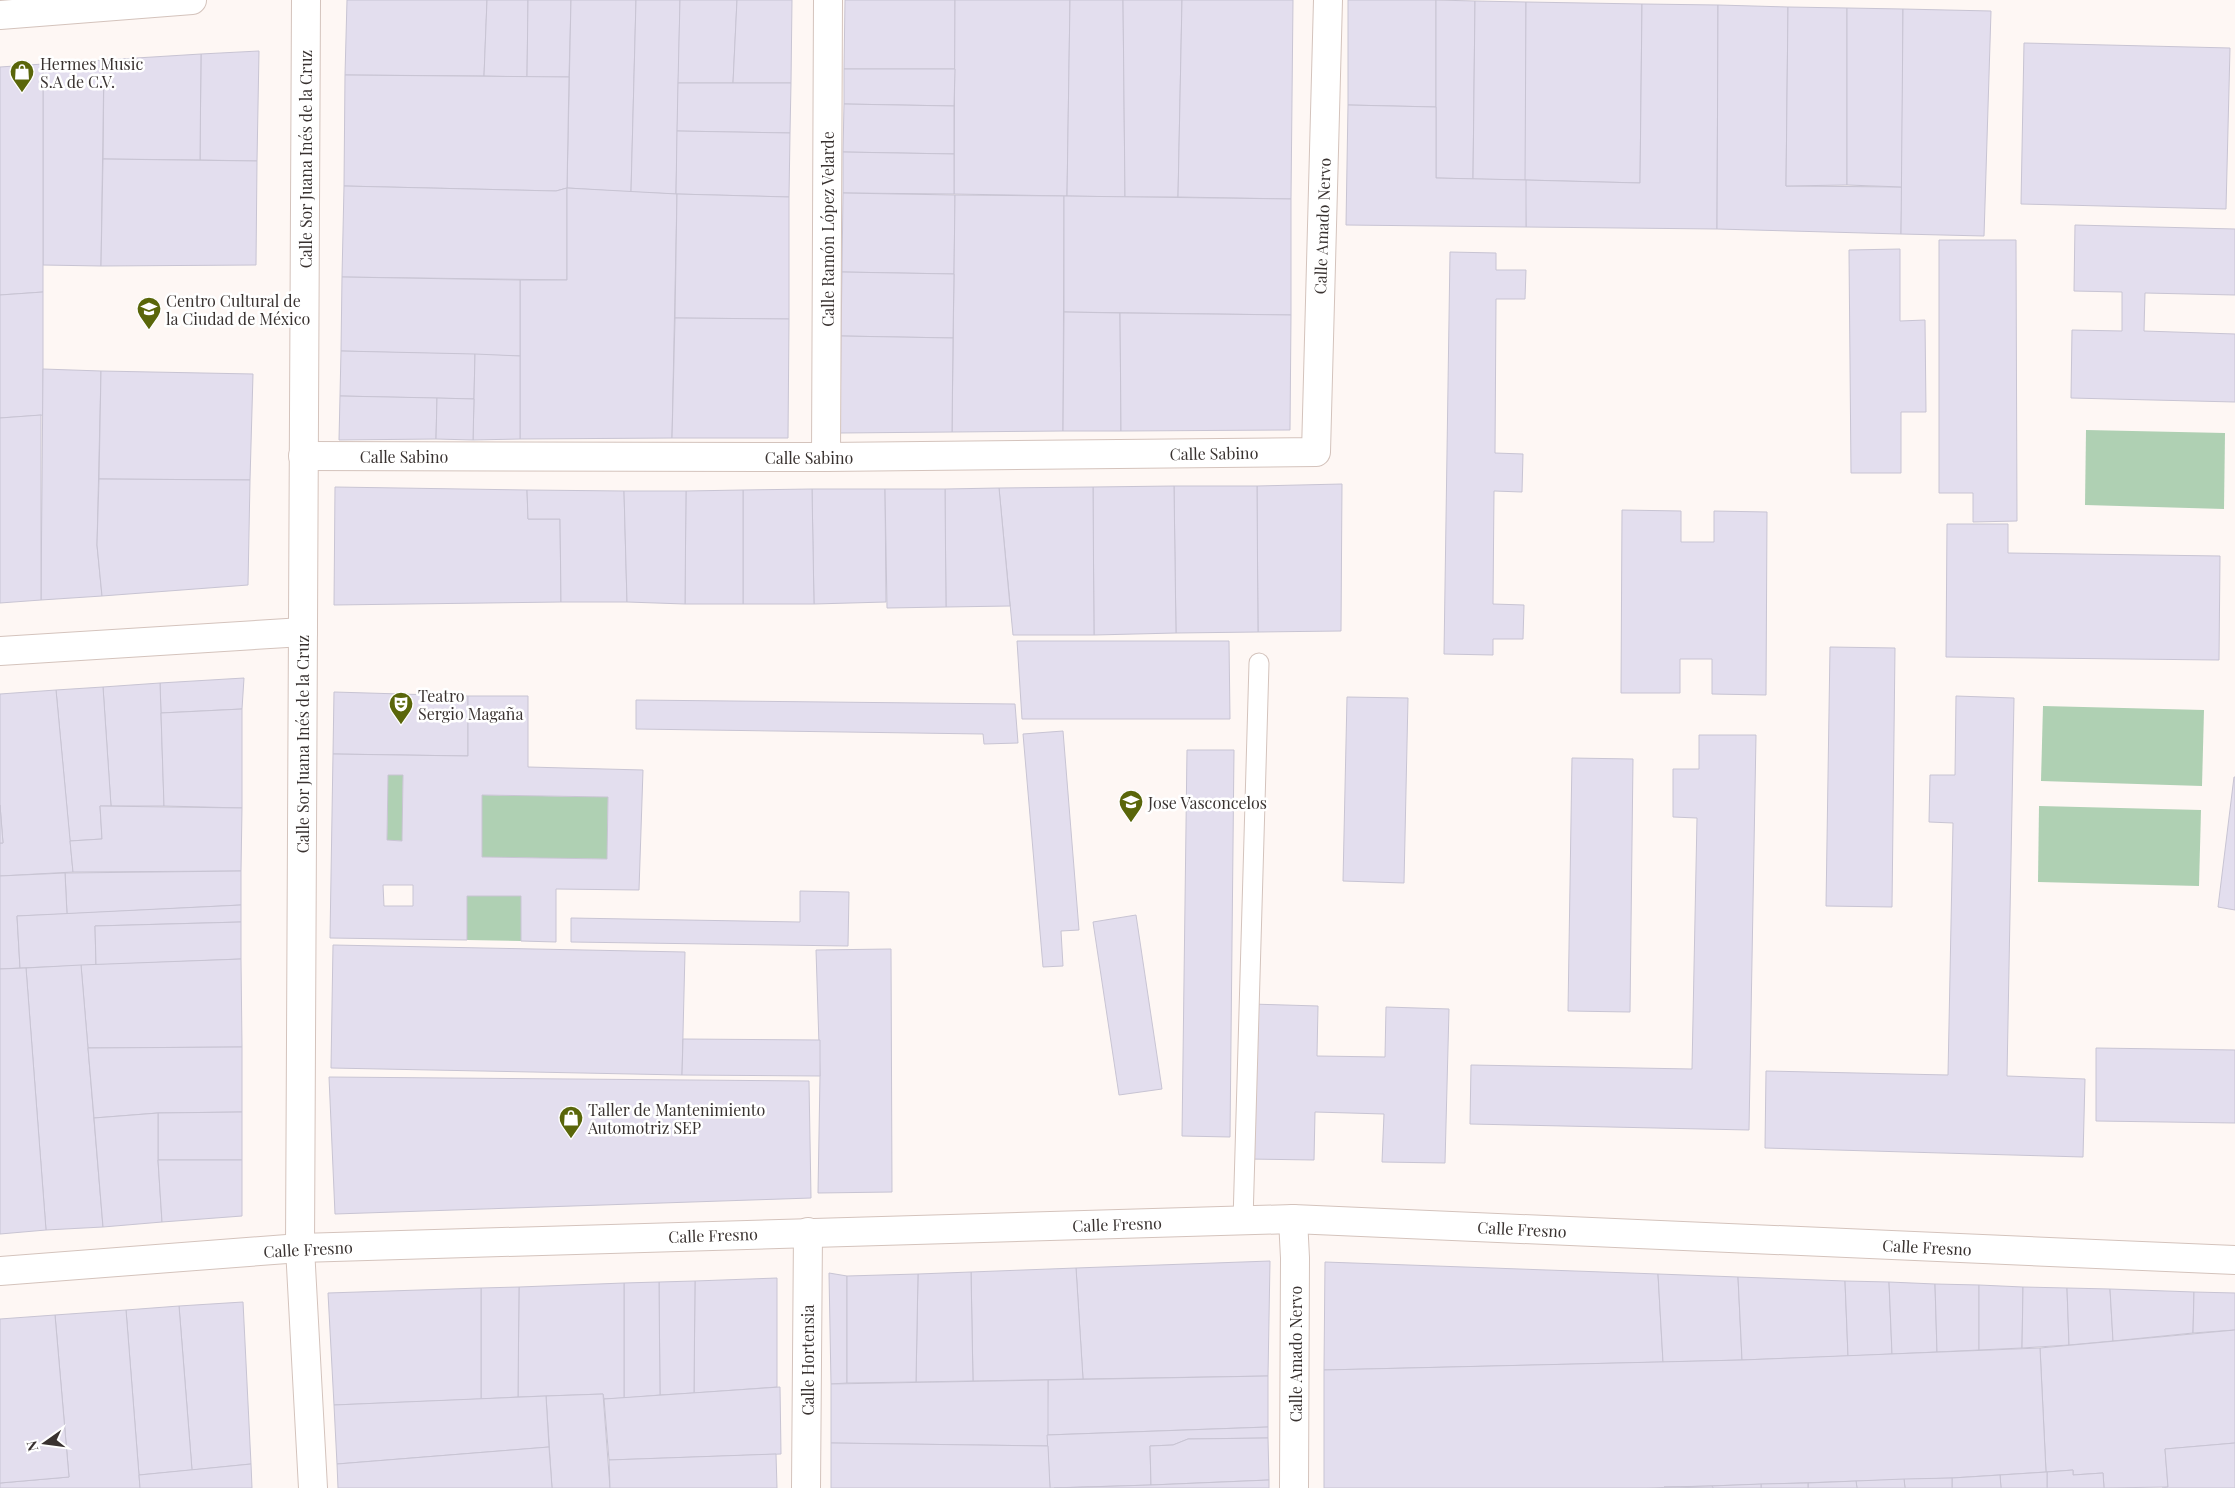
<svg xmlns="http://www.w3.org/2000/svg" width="2235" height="1488" font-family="'Playfair Display',serif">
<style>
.green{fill:#afd0b3}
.building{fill:#e3deee;stroke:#c8c4d3;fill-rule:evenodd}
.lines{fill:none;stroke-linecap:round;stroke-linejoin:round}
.service-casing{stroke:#d4c3bc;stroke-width:21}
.minor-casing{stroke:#d4c3bc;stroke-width:30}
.service{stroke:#fff;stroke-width:19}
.minor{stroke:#fff;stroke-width:28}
.labels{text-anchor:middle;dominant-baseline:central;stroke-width:5;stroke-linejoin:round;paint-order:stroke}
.poi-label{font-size:16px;fill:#393230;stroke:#fff;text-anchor:start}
.street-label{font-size:16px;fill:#393230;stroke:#fff}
</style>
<rect width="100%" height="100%" fill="#fef7f4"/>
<g class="green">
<polygon points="2086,430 2225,433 2224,509 2085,505"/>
<polygon points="2043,706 2204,710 2202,786 2041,781"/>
<polygon points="388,775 403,775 402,841 387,840"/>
<polygon points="482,795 608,797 607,859 482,857"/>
<polygon points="2039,806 2201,810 2199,886 2038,882"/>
<polygon points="467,896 521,896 521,941 467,940"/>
</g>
<g class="building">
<polygon points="347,0 487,0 484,76 345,75"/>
<polygon points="487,0 528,0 527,77 484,76"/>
<polygon points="528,0 571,0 569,77 527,77"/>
<polygon points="571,0 636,0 631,192 567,188"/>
<polygon points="636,0 680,0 676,194 631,192"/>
<polygon points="680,0 737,0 733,83 678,83"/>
<polygon points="737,0 792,0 791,83 733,83"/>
<polygon points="845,0 955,0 955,69 844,69"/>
<polygon points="955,0 1070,0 1067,196 954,194"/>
<polygon points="1070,0 1123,0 1125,197 1067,196"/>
<polygon points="1123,0 1182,0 1178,197 1125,197"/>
<polygon points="1182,0 1293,0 1291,199 1178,197"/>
<polygon points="1348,0 1436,0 1436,107 1348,105"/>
<polygon points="1436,0 1475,1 1473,179 1436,178"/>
<polygon points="1475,1 1526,2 1526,180 1473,179"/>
<polygon points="1526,2 1642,4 1640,183 1525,180"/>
<polygon points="1642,4 1718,5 1717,229 1526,227 1525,180 1640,183"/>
<polygon points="1718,5 1788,7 1786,186 1902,187 1901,234 1717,229"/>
<polygon points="1788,7 1847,8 1847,185 1786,186"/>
<polygon points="1847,8 1903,9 1902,187 1847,185"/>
<polygon points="1903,9 1991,11 1984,236 1901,234"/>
<polygon points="2024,43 2230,48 2226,209 2021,204"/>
<polygon points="259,51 257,161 200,160 201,54"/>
<polygon points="201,54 200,160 103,159 104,60"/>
<polygon points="104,60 101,266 43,265 43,64"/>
<polygon points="43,64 43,292 0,295 0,67"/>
<polygon points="844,69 955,69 954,106 844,104"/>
<polygon points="345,75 569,77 567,188 556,191 344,186"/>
<polygon points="678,83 791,83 790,133 677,131"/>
<polygon points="844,104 954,106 954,154 843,152"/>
<polygon points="1348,105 1436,107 1436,178 1526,180 1526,227 1346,225"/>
<polygon points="677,131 790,133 789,197 676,194"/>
<polygon points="843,152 954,154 954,194 843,193"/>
<polygon points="103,159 257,161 256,265 101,266"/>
<polygon points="344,186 556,191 567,188 567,280 342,277"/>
<polygon points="567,188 677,194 672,438 520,439 520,280 567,280"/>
<polygon points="843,193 955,195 954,274 842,272"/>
<polygon points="677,194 789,197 789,319 675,318"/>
<polygon points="955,195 1064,196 1063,431 952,432"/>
<polygon points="1064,196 1291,199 1291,315 1064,312"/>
<polygon points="2075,225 2235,229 2235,295 2145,293 2144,331 2235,334 2235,402 2071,398 2072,330 2122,331 2122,292 2074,291"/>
<polygon points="1939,240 2016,240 2017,521 1973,522 1973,493 1939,493"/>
<polygon points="1900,249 1900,321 1925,320 1926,412 1901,412 1901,473 1851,473 1849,250"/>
<polygon points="1450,252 1496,253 1496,270 1526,270 1525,299 1496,299 1495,453 1523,454 1522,492 1494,491 1493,604 1524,605 1523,639 1493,639 1493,655 1444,654"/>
<polygon points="842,272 954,274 953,338 841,336"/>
<polygon points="342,277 520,280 520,356 341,351"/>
<polygon points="43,292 43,415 0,418 0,295"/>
<polygon points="1064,312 1120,313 1121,431 1063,431"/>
<polygon points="1120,313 1291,315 1290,430 1121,431"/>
<polygon points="675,318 789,319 788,438 672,438"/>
<polygon points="841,336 953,338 952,432 840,433"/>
<polygon points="341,351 475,354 474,399 340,396"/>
<polygon points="475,354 520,356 520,439 473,440"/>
<polygon points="43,369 101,371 97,545 102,596 41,600"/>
<polygon points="101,371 253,374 250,480 99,479"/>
<polygon points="340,396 437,398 436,439 339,440"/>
<polygon points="437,398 474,399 473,440 436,439"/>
<polygon points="41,415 41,600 0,603 0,418"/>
<polygon points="99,479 250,480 248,585 102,596 97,545"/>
<polygon points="1342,484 1341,631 1258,632 1257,486"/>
<polygon points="1174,486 1257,486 1258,632 1176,633"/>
<polygon points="1174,486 1176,633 1094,635 1093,487"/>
<polygon points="335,487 527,490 528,519 560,519 561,602 334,605"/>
<polygon points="1093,487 1094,635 1013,635 999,488"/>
<polygon points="999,488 1010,606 946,607 945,489"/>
<polygon points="812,489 885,489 886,602 814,604"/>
<polygon points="812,489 814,604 743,604 743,490"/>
<polygon points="885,489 945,489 946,607 887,608"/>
<polygon points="527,490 624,491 627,602 561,602 560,519 528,519"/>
<polygon points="743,490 743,604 685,604 686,491"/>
<polygon points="624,491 686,491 685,604 627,602"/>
<polygon points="1622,510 1681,511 1681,542 1714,542 1714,511 1767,512 1766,695 1712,694 1712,659 1680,659 1680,693 1621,693"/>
<polygon points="1947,524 2008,524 2008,553 2220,556 2219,660 1946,657"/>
<polygon points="1017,641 1229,641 1230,719 1022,719"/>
<polygon points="1830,647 1895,648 1892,907 1826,906"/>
<polygon points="244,678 242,709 161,713 160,683"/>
<polygon points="160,683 164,806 111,806 103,687"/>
<polygon points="103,687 111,806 100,806 102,839 70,841 56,690"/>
<polygon points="56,690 73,872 0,876 0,843 3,843 0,805 0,694"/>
<polygon points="334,692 468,696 468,756 333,754"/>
<path d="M468,696H528V767L643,770L639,890L556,889V942L521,941V896H467V940L330,938L333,754L468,756ZM388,775H403L402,841L387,840ZM482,795L608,797L607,859L482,857ZM383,885H413V906H384Z"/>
<polygon points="1956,696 2014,698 2007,1076 2085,1079 2083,1157 1765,1148 1766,1071 1948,1075 1953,823 1929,822 1930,775 1955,775"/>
<polygon points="1347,697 1408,698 1404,883 1343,881"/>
<polygon points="636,700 1015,704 1018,743 984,744 983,734 636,729"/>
<polygon points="242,709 242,808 164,806 161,713"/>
<polygon points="1063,731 1079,930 1061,931 1063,966 1043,967 1023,734"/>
<polygon points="1699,735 1756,735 1749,1130 1470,1124 1471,1065 1692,1069 1697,818 1673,817 1673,769 1699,769"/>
<polygon points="1187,750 1234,750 1230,1137 1182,1136"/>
<polygon points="1572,758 1633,759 1630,1012 1568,1011"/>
<polygon points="2234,777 2235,777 2235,910 2218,907"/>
<polygon points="0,805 3,843 0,843"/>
<polygon points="100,806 242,808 241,871 73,872 70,841 102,839"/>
<polygon points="241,871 241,905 67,914 65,873"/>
<polygon points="65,873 67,914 17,916 20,968 0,969 0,876"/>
<polygon points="800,891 849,892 848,946 571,942 571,918 800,922"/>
<polygon points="241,905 241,922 95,926 96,965 20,968 17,916"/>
<polygon points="1136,915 1162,1089 1119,1095 1093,922"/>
<polygon points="241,922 241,959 96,965 95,926"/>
<polygon points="333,945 685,952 682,1075 331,1068"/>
<polygon points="891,949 892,1192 818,1193 820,1076 816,950"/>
<polygon points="241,959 242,1047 88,1048 81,965"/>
<polygon points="81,965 103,1227 46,1230 26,968"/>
<polygon points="26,968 46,1230 0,1234 0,969"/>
<polygon points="1251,1004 1318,1006 1317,1056 1385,1057 1386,1007 1449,1009 1445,1163 1382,1162 1384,1114 1315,1112 1314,1160 1248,1159"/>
<polygon points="683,1039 820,1040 820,1076 682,1075"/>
<polygon points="242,1047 242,1112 158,1113 94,1118 88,1048"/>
<polygon points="2096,1048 2235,1050 2235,1123 2096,1121"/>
<polygon points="329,1077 809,1081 811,1198 335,1214"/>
<polygon points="242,1112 242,1160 158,1160 158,1113"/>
<polygon points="158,1113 158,1160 162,1222 103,1227 94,1118"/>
<polygon points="158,1160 242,1160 242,1216 162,1222"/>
<polygon points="1270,1261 1268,1376 1083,1379 1076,1268"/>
<polygon points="1325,1262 1658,1274 1663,1362 1324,1370"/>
<polygon points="1076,1268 1083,1379 973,1381 971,1272"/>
<polygon points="971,1272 973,1381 916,1382 918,1274"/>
<polygon points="829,1273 847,1276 847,1383 831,1384"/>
<polygon points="918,1274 916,1382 847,1383 847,1276"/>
<polygon points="1658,1274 1738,1277 1742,1360 1663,1362"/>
<polygon points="1738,1277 1845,1281 1848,1356 1742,1360"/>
<polygon points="777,1278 777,1387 694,1393 695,1281"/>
<polygon points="695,1281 694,1393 660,1395 659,1282"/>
<polygon points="1845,1281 1889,1282 1892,1354 1848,1356"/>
<polygon points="659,1282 660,1395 624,1398 624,1283"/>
<polygon points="1889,1282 1935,1284 1937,1352 1892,1354"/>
<polygon points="624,1283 624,1398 604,1399 603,1394 518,1397 519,1287"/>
<polygon points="1935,1284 1979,1285 1979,1350 1937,1352"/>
<polygon points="1979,1285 2023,1287 2022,1348 1979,1350"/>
<polygon points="519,1287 518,1397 481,1399 481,1288"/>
<polygon points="2023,1287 2067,1288 2069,1345 2022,1348"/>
<polygon points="481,1288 481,1399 334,1405 328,1293"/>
<polygon points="2067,1288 2110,1289 2113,1341 2069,1345"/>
<polygon points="2110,1289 2194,1292 2193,1333 2113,1341"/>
<polygon points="2194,1292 2235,1293 2235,1330 2193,1333"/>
<polygon points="243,1302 251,1464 192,1470 179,1306"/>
<polygon points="179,1306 192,1470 139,1475 126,1310"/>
<polygon points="126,1310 140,1488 0,1488 0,1483 69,1477 55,1315"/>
<polygon points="55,1315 69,1477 0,1483 0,1319"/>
<polygon points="2235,1330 2235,1443 2165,1449 2168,1487 2104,1488 2103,1473 2073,1475 2073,1470 2046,1472 2040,1348"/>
<polygon points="2040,1348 2046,1472 1952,1478 1647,1488 1324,1488 1324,1370 1742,1360"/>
<polygon points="1268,1376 1268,1427 1047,1435 1048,1380"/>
<polygon points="1048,1380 1048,1446 831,1443 831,1384"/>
<polygon points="780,1387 781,1454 609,1460 604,1399"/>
<polygon points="603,1394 610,1488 552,1488 546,1396"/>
<polygon points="546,1396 549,1447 337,1464 334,1405"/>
<polygon points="1268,1427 1268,1438 1188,1439 1173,1445 1150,1446 1151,1485 1050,1488 1047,1435"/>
<polygon points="1268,1438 1269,1480 1151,1485 1150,1446 1173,1445 1188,1439"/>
<polygon points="831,1443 1048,1446 1050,1488 831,1488"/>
<polygon points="2235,1443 2235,1488 2162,1488 2168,1487 2165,1449"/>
<polygon points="549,1447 552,1488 338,1488 337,1464"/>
<polygon points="776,1454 777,1488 610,1488 609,1460"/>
<polygon points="251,1464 252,1488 140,1488 139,1475"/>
<polygon points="2073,1470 2073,1475 2103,1473 2104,1488 2047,1488 2047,1472"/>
<polygon points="2047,1472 2047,1488 2001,1488 2000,1475"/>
<polygon points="2000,1475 2001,1488 1952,1488 1952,1478"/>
<polygon points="1952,1478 1952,1488 1905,1488 1904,1479"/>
<polygon points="1904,1479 1905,1488 1857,1488 1856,1481"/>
<polygon points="1269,1480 1269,1488 1054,1488 1151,1485"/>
<polygon points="1856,1481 1857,1488 1808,1488 1808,1483"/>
<polygon points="1808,1483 1808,1488 1761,1488 1761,1484"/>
<polygon points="1761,1484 1761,1488 1713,1488 1712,1486"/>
<polygon points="1712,1486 1713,1488 1664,1487"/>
</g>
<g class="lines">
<defs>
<polyline id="service" points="1243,1221 1259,663"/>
<g id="minor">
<polyline points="306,0 300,1248 313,1488"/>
<polyline points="0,15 192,0"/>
<polyline points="303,456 826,457 1316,452 1328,0"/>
<polyline points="826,457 828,0"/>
<polyline points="0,651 303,632"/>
<polyline points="1293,1219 1295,1258 1294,1488"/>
<polyline points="0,1271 300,1248 1293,1219 2235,1260"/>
<polyline points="806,1488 808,1232"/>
</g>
</defs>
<use href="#service" class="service-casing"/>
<use href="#minor" class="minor-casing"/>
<use href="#service" class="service"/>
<use href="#minor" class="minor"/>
</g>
<defs>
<symbol id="shop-pin" viewBox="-11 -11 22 30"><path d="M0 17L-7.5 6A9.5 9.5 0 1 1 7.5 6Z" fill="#5a660a" stroke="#fff"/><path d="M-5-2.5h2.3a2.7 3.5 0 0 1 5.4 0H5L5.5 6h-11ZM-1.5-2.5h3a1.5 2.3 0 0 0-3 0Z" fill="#fff"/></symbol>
<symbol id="school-pin" viewBox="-11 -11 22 30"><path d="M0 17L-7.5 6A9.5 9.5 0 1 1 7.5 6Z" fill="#5a660a" stroke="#fff"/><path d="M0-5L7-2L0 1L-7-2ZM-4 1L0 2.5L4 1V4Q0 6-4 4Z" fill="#fff"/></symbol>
<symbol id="theatre-pin" viewBox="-11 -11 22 30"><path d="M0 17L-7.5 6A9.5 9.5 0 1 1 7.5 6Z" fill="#5a660a" stroke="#fff"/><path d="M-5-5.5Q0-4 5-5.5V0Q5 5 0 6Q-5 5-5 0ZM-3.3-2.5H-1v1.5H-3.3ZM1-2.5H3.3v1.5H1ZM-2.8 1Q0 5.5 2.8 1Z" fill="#fff"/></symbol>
</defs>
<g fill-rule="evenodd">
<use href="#shop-pin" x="8" y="58" width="28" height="38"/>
<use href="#school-pin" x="135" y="295" width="28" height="38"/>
<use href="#theatre-pin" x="387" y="690" width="28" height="38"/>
<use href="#school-pin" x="1117" y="788" width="28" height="38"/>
<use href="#shop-pin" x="557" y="1104" width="28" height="38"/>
</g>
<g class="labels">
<g class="poi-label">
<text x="40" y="63">Hermes Music<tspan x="40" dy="18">S.A de C.V.</tspan></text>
<text x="166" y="300">Centro Cultural de<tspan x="166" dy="18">la Ciudad de México</tspan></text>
<text x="418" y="695">Teatro<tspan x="418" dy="18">Sergio Magaña</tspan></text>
<text x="1148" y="802">Jose Vasconcelos</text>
<text x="588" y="1109">Taller de Mantenimiento<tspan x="588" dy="18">Automotriz SEP</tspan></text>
</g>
<g class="street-label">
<text transform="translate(305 159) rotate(-90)">Calle Sor Juana Inés de la Cruz</text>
<text transform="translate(1322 226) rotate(-88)">Calle Amado Nervo</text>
<text transform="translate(827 229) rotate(-90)">Calle Ramón López Velarde</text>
<text transform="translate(1214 453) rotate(-1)">Calle Sabino</text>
<text x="404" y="456">Calle Sabino</text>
<text x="809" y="457">Calle Sabino</text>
<text transform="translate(302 744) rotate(-90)">Calle Sor Juana Inés de la Cruz</text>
<text transform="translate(1117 1224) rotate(-2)">Calle Fresno</text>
<text transform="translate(1522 1229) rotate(3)">Calle Fresno</text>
<text transform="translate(713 1235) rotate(-2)">Calle Fresno</text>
<text transform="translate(1927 1247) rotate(3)">Calle Fresno</text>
<text transform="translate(308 1249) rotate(-3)">Calle Fresno</text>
<text transform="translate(1295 1354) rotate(-90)">Calle Amado Nervo</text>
<text transform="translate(807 1360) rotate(-90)">Calle Hortensia</text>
</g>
</g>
<g transform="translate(45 1443) rotate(256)" stroke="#ffffff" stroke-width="4" paint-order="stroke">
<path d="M0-4L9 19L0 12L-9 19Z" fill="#393230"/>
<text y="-8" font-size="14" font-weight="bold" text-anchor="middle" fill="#393230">N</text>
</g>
</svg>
